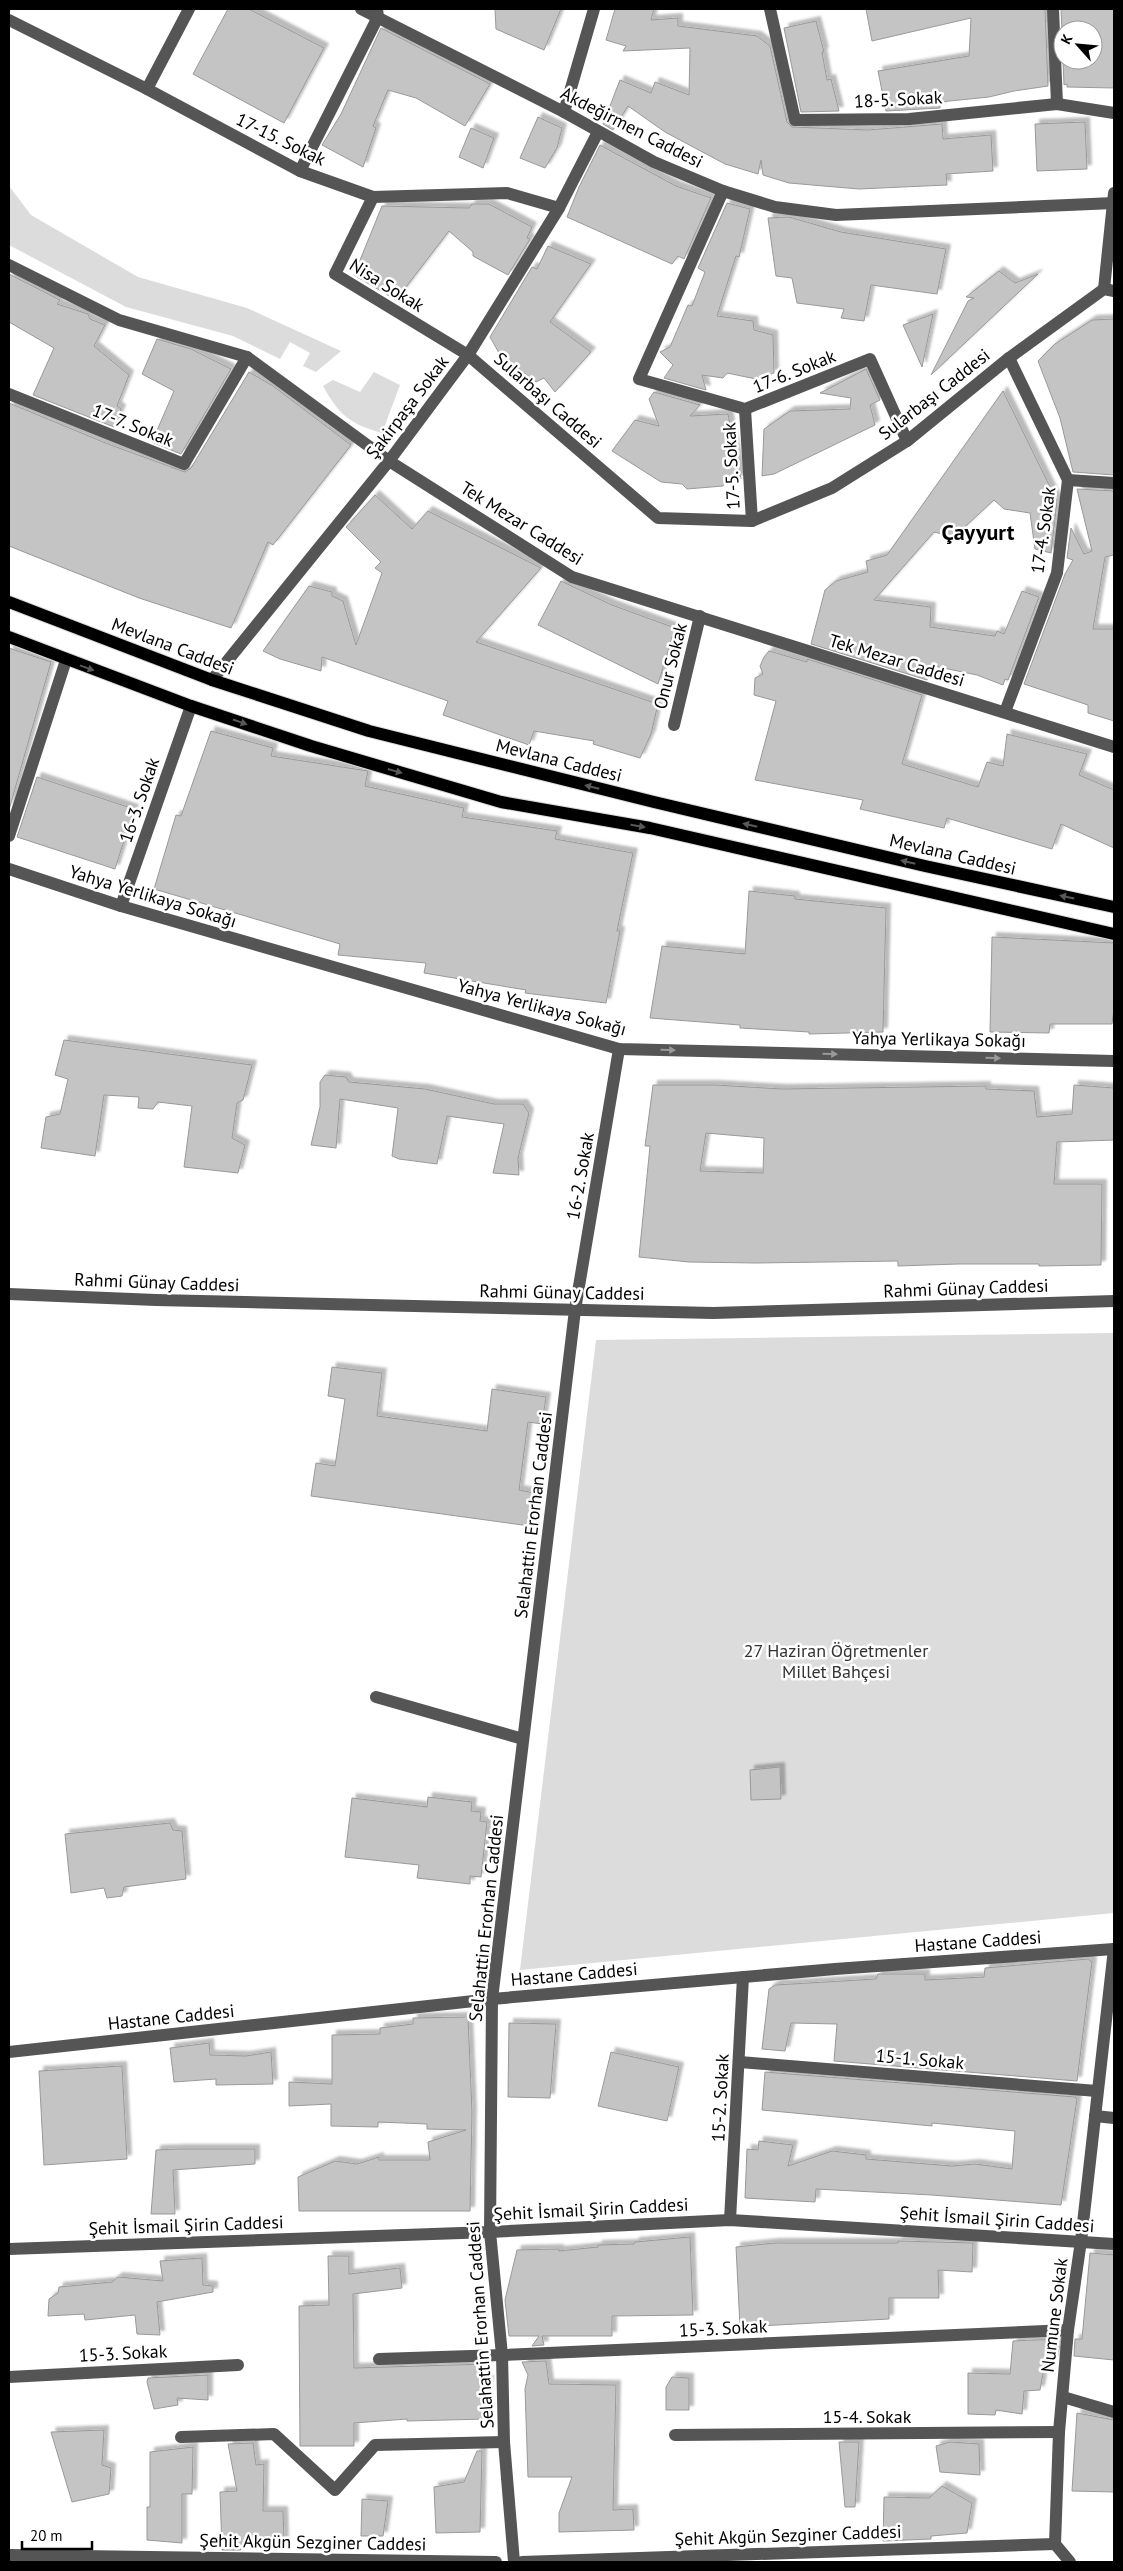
<svg xmlns="http://www.w3.org/2000/svg" width="1123" height="2571" font-family="'PT Sans',sans-serif">
<style>
.green{fill:#dcdcdc}
.building{fill:#c4c4c4;stroke:#999;fill-rule:evenodd;filter:url(#shadow)}
.lines{fill:none;stroke-linecap:round;stroke-linejoin:round}
.major-casing{stroke:#dbdbdb;stroke-width:14}
.minor{stroke:#555;stroke-width:12}
.major{stroke:#000;stroke-width:12}
.oneway{fill:#595959}
.oneway2{fill:#999}
.labels{text-anchor:middle;dominant-baseline:central;stroke-width:5;stroke-linejoin:round;paint-order:stroke}
.street-label{font-size:18px;fill:#000;stroke:#fff}
.park-label{font-size:18px;fill:#333;stroke:#fff}
.district-label{font-size:22px;font-weight:bold;fill:#000;stroke:#fff}
</style>
<defs>
<filter id="shadow"><feDropShadow dx="4.5" dy="-4.5" stdDeviation="1" flood-color="#0004"/></filter>
</defs>
<rect width="100%" height="100%" fill="#fff"/>
<g class="green">
<polygon points="9,186 31,215 138,277 247,308 341,351 316,372 303,366 310,353 290,342 280,359 233,336 126,307 9,245"/>
<path d="M374,372L400,385L382,433C350,424 339,415 323,386L333,380L360,392Z"/>
<polygon points="1114,1333 1114,1913 520,1970 596,1340"/>
</g>
<g class="building">
<polygon points="228,9 249,9 324,48 284,123 193,74"/>
<polygon points="495,9 561,9 544,50 496,29"/>
<polygon points="615,9 654,9 651,20 678,18 678,26 757,36 770,46 787,122 792,127 868,130 942,124 943,139 991,135 993,171 946,174 947,185 859,189 789,183 763,175 761,160 758,174 725,164 665,132 628,106 613,130 603,124 620,80 651,93 655,82 689,95 690,48 623,51 626,46 606,40"/>
<polygon points="866,9 1045,9 1048,86 1014,91 989,97 940,102 940,108 886,111 878,71 969,56 971,18 872,41"/>
<polygon points="1061,9 1114,9 1114,88 1067,87 1067,84 1064,85 1063,60 1093,60 1093,30 1063,30 1063,53"/>
<polygon points="816,21 824,52 822,52 827,80 831,79 839,111 801,112 784,28"/>
<polygon points="381,28 490,84 465,126 416,98 388,90 373,126 376,128 363,167 322,145 341,114"/>
<polygon points="538,117 562,128 557,148 545,168 520,158"/>
<polygon points="1085,122 1087,169 1037,171 1035,124"/>
<polygon points="471,128 494,138 483,168 459,157"/>
<polygon points="600,145 676,186 711,198 684,259 678,256 672,264 567,217 579,187"/>
<polygon points="727,203 750,209 739,257 736,256 717,316 753,321 754,330 773,335 774,373 756,379 727,373 723,378 702,375 706,390 664,378 673,365 660,352 670,347 688,305 692,306 705,272 698,268"/>
<polygon points="472,204 489,204 532,227 527,238 530,239 508,275 473,256 473,252 449,231 396,300 354,275 382,206 469,208"/>
<polygon points="789,217 841,232 946,249 937,294 871,285 864,321 841,318 844,309 797,303 792,278 776,276 768,218"/>
<polygon points="548,246 591,264 550,322 591,352 555,392 544,378 536,382 499,353 490,337 532,267 537,269"/>
<polygon points="999,271 1015,283 1038,274 931,375 968,301 974,298 966,297"/>
<polygon points="9,274 60,300 57,304 88,314 90,319 105,325 94,346 129,375 117,406 121,409 114,427 33,395 54,348 9,322"/>
<polygon points="933,314 922,367 903,325"/>
<polygon points="1114,319 1114,475 1073,472 1060,418 1038,361 1055,344 1092,320"/>
<polygon points="157,339 191,349 231,369 181,454 152,442 174,391 142,374"/>
<polygon points="866,369 880,400 870,405 875,425 774,474 762,476 764,429 790,411 850,409 851,398 820,393"/>
<polygon points="249,372 273,386 351,445 273,545 268,542 231,628 139,598 9,546 9,403 108,444 185,472 191,468"/>
<polygon points="1003,391 1057,501 1051,553 1035,549 1030,513 1004,509 994,500 954,537 934,532 874,600 931,607 930,627 995,636 997,631 1004,634 1022,591 1039,597 1008,680 1005,679 1003,685 977,675 929,665 927,680 811,644 825,590 836,581 868,572 866,561 887,555"/>
<polygon points="654,392 700,405 690,416 728,414 741,479 727,480 723,486 687,489 682,484 661,482 612,451 635,420 659,426 649,399"/>
<polygon points="1077,489 1114,491 1114,555 1105,557 1093,629 1114,629 1114,721 1088,713 1088,705 1024,684 1065,574 1073,560 1067,558 1071,528 1084,554 1092,551"/>
<polygon points="375,495 412,529 428,511 541,568 476,642 658,704 651,734 640,758 593,744 594,741 534,731 529,745 443,715 448,701 322,657 321,671 280,659 263,651 309,586 332,592 332,596 343,601 356,645 382,573 375,568 381,562 346,527"/>
<polygon points="561,581 612,605 675,628 658,684 538,625"/>
<polygon points="9,648 51,662 9,810"/>
<polygon points="769,651 807,662 807,659 922,695 902,764 978,787 987,762 1003,766 1007,734 1087,754 1079,775 1114,790 1114,848 1061,824 1052,849 947,818 944,828 860,809 863,800 755,780 776,701 754,695 755,678 763,674 760,666 764,657"/>
<polygon points="211,731 273,748 271,756 368,771 365,786 464,808 462,817 557,831 555,839 633,853 617,931 620,931 606,1003 525,993 526,990 424,973 426,963 338,955 340,944 154,889 176,815 181,816"/>
<polygon points="37,777 134,809 115,869 17,837"/>
<polygon points="749,891 795,896 795,899 886,908 883,1032 809,1034 809,1032 740,1028 740,1025 650,1018 662,946 745,954"/>
<polygon points="992,937 1114,943 1114,1009 1112,1024 1050,1024 1049,1033 990,1032"/>
<polygon points="64,1040 252,1065 243,1100 237,1103 232,1138 245,1145 238,1173 184,1167 192,1106 158,1102 153,1109 138,1108 139,1097 104,1095 95,1156 41,1148 46,1117 60,1114 68,1079 55,1075"/>
<polygon points="325,1075 346,1077 349,1082 425,1089 494,1104 523,1104 529,1113 518,1158 519,1175 493,1173 504,1124 447,1116 437,1164 399,1159 392,1156 398,1108 360,1102 340,1099 336,1148 311,1145 320,1107 320,1082"/>
<path d="M653,1085H715L782,1089L986,1086V1089L1034,1091L1037,1117L1072,1114L1074,1085L1114,1088V1140L1057,1142L1054,1184H1102L1101,1265L1039,1266V1264H958L898,1266V1261L756,1263L689,1262L639,1257L650,1146H645ZM706,1133L764,1138L763,1173L700,1171Z"/>
<polygon points="332,1367 382,1373 377,1416 487,1431 492,1389 546,1397 542,1424 528,1422 519,1490 534,1493 530,1526 311,1496 316,1463 335,1466 345,1399 328,1396"/>
<polygon points="780,1767 781,1799 751,1800 750,1770"/>
<polygon points="428,1797 472,1802 471,1811 481,1812 480,1821 487,1822 481,1877 470,1876 470,1884 417,1878 419,1865 345,1857 352,1798 427,1807"/>
<polygon points="170,1823 173,1830 182,1831 186,1879 124,1887 122,1896 107,1898 104,1888 71,1893 65,1834"/>
<polygon points="1088,1959 1092,1962 1077,2081 834,2061 837,2024 791,2023 785,2051 762,2049 769,1989 775,1985 876,1979 878,1974 925,1974 925,1980 984,1977 985,1968"/>
<polygon points="468,2017 472,2112 470,2211 299,2211 298,2177 335,2161 357,2164 379,2157 379,2160 430,2160 428,2142 466,2130 427,2129 427,2124 378,2122 378,2127 331,2126 331,2104 289,2106 289,2082 332,2084 332,2035 380,2034 380,2028 413,2024 413,2018"/>
<polygon points="509,2023 556,2024 550,2098 508,2097"/>
<polygon points="209,2043 210,2055 246,2056 271,2052 273,2084 216,2085 216,2079 174,2082 170,2048"/>
<polygon points="611,2052 679,2067 667,2121 598,2106"/>
<polygon points="122,2066 127,2159 44,2165 39,2071"/>
<polygon points="765,2072 1075,2097 1077,2099 1061,2205 932,2195 816,2189 815,2202 745,2198 747,2149 758,2150 759,2141 793,2145 788,2166 832,2151 866,2155 866,2159 952,2166 975,2164 1012,2169 1015,2131 932,2123 932,2126 762,2110"/>
<polygon points="179,2149 255,2149 255,2164 173,2170 175,2214 151,2214 156,2150"/>
<polygon points="690,2237 693,2315 612,2316 612,2336 542,2336 544,2345 532,2346 539,2336 509,2336 505,2300 517,2250 559,2249 559,2251 598,2247 598,2245 634,2244 635,2242"/>
<polygon points="898,2241 973,2243 972,2272 938,2270 939,2298 889,2298 889,2319 740,2327 736,2247 775,2243 898,2243"/>
<polygon points="1090,2253 1114,2255 1114,2360 1074,2356 1075,2339 1082,2339"/>
<polygon points="328,2256 349,2256 349,2274 400,2268 402,2288 353,2294 354,2368 486,2364 486,2380 489,2380 486,2393 487,2419 407,2421 407,2419 354,2423 354,2446 300,2446 299,2306 329,2305"/>
<polygon points="202,2258 203,2285 213,2286 213,2292 157,2302 160,2335 137,2334 135,2315 85,2320 84,2314 48,2316 49,2299 58,2293 59,2287 112,2282 118,2277 163,2281 160,2261"/>
<polygon points="1059,2339 1058,2354 1054,2354 1054,2360 1045,2362 1040,2390 1024,2391 1022,2414 996,2410 995,2415 968,2414 968,2373 1010,2374 1013,2341"/>
<polygon points="546,2361 549,2384 616,2385 613,2510 633,2509 634,2530 559,2532 559,2513 572,2477 528,2477 525,2389 528,2375 522,2362"/>
<polygon points="208,2375 208,2400 177,2398 178,2405 154,2409 147,2382 148,2378"/>
<polygon points="672,2377 689,2378 689,2410 666,2410 666,2387"/>
<polygon points="1077,2413 1114,2420 1114,2492 1072,2491"/>
<polygon points="104,2430 102,2465 111,2468 109,2494 72,2502 51,2432"/>
<polygon points="839,2442 859,2442 855,2507 845,2507"/>
<polygon points="950,2442 979,2444 980,2475 940,2472 936,2446"/>
<polygon points="253,2443 256,2465 264,2464 263,2511 283,2511 284,2541 242,2542 241,2550 222,2550 220,2492 237,2491 228,2444"/>
<polygon points="193,2447 192,2494 182,2494 182,2543 147,2540 147,2507 150,2507 150,2452"/>
<polygon points="477,2451 482,2451 480,2532 436,2533 434,2487 464,2482"/>
<polygon points="942,2486 972,2503 967,2533 931,2536 931,2539 883,2541 884,2497 929,2498"/>
<polygon points="362,2499 388,2501 383,2536 361,2536"/>
</g>
<g class="lines">
<defs>
<g id="major">
<polyline points="9,602 212,680 369,731 654,802 925,866 1114,907"/>
<polyline points="9,637 191,706 311,746 501,802 650,828 1114,934"/>
</g>
</defs>
<use href="#major" class="major-casing"/>
<g class="minor">
<polyline points="361,9 564,112 654,162 723,191 775,207 836,215 1114,203"/>
<polyline points="770,9 795,120 909,119 1057,104 1114,113"/>
<polyline points="1053,9 1057,104"/>
<polyline points="9,20 147,89 300,171 373,197 507,193 559,208"/>
<polyline points="147,89 189,9"/>
<polyline points="564,112 594,9"/>
<polyline points="300,171 378,17 377,9"/>
<polyline points="723,191 639,379 745,409 870,359 907,441"/>
<polyline points="373,197 335,274 468,355 658,518 752,521 832,488 907,441 1009,358 1104,289 1114,291"/>
<polyline points="9,265 119,320 247,357 389,461 572,577 1114,747"/>
<polyline points="1104,289 1114,193"/>
<polyline points="9,394 184,464 247,357"/>
<polyline points="745,409 752,521"/>
<polyline points="1068,480 1114,483"/>
<polyline points="212,680 389,461 468,355 559,208 598,132"/>
<polyline points="1005,712 1057,573 1068,480 1009,358"/>
<polyline points="674,725 700,616"/>
<polyline points="9,836 66,660"/>
<polyline points="9,869 121,906 619,1049 1114,1061"/>
<polyline points="121,906 191,706"/>
<polyline points="9,1294 156,1300 713,1313 1114,1301"/>
<polyline points="376,1697 523,1739"/>
<polyline points="9,2052 492,1999 835,1969 1114,1949"/>
<polyline points="740,2062 1097,2091"/>
<polyline points="1095,2116 1114,2118"/>
<polyline points="730,2220 743,1977"/>
<polyline points="9,2249 490,2232 730,2220 1114,2244"/>
<polyline points="379,2359 502,2355 1068,2330"/>
<polyline points="9,2377 238,2365"/>
<polyline points="1063,2397 1114,2412"/>
<polyline points="675,2435 1059,2432"/>
<polyline points="181,2437 274,2434 335,2490 375,2445 504,2442"/>
<polyline points="9,2555 496,2562"/>
<polyline points="514,2562 504,2442 502,2355 490,2232 492,1999 575,1310 619,1049"/>
<polyline points="522,2562 1055,2544"/>
<polyline points="1070,2562 1055,2544 1059,2432 1068,2330 1081,2241 1114,1949"/>
</g>
<use href="#major" class="major"/>
</g>
<defs><path id="oneway-solid" d="M-6-.8H1V-3.2L6.5 0L1 3.2V.8H-6Z" transform="scale(1.25)"/></defs>
<g class="oneway">
<use href="#oneway-solid" transform="translate(87 668) rotate(20)"/>
<use href="#oneway-solid" transform="translate(240 722) rotate(19)"/>
<use href="#oneway-solid" transform="translate(395 771) rotate(16)"/>
<use href="#oneway-solid" transform="translate(592 787) rotate(-166)"/>
<use href="#oneway-solid" transform="translate(750 825) rotate(-167)"/>
<use href="#oneway-solid" transform="translate(638 826) rotate(10)"/>
<use href="#oneway-solid" transform="translate(908 862) rotate(-167)"/>
<use href="#oneway-solid" transform="translate(1067 897) rotate(-168)"/>
</g>
<g class="oneway2">
<use href="#oneway-solid" transform="translate(668 1050) rotate(1)"/>
<use href="#oneway-solid" transform="translate(830 1054) rotate(1)"/>
<use href="#oneway-solid" transform="translate(993 1058) rotate(1)"/>
</g>
<g class="labels">
<g class="street-label">
<text transform="translate(898 99) rotate(-3)">18-5. Sokak</text>
<text transform="translate(632 127) rotate(27)">Akdeğirmen Caddesi</text>
<text transform="translate(281 139) rotate(26)">17-15. Sokak</text>
<text transform="translate(387 285) rotate(32)">Nisa Sokak</text>
<text transform="translate(794 371) rotate(-22)">17-6. Sokak</text>
<text transform="translate(934 394) rotate(-38)">Sularbaşı Caddesi</text>
<text transform="translate(548 400) rotate(41)">Sularbaşı Caddesi</text>
<text transform="translate(407 407) rotate(-53)">Şakirpaşa Sokak</text>
<text transform="translate(133 425) rotate(22)">17-7. Sokak</text>
<text transform="translate(731 466) rotate(-93)">17-5. Sokak</text>
<text transform="translate(522 523) rotate(32)">Tek Mezar Caddesi</text>
<text transform="translate(1043 530) rotate(-82)">17-4. Sokak</text>
<text transform="translate(173 646) rotate(21)">Mevlana Caddesi</text>
<text transform="translate(897 660) rotate(17)">Tek Mezar Caddesi</text>
<text transform="translate(670 666) rotate(-76)">Onur Sokak</text>
<text transform="translate(559 760) rotate(14)">Mevlana Caddesi</text>
<text transform="translate(139 800) rotate(-71)">16-3. Sokak</text>
<text transform="translate(953 854) rotate(13)">Mevlana Caddesi</text>
<text transform="translate(153 896) rotate(17)">Yahya Yerlikaya Sokağı</text>
<text transform="translate(542 1007) rotate(15)">Yahya Yerlikaya Sokağı</text>
<text transform="translate(939 1039) rotate(1)">Yahya Yerlikaya Sokağı</text>
<text transform="translate(580 1176) rotate(-80)">16-2. Sokak</text>
<text transform="translate(157 1282) rotate(2)">Rahmi Günay Caddesi</text>
<text transform="translate(966 1288) rotate(-2)">Rahmi Günay Caddesi</text>
<text transform="translate(562 1292) rotate(1)">Rahmi Günay Caddesi</text>
<text transform="translate(533 1515) rotate(-83)">Selahattin Erorhan Caddesi</text>
<text transform="translate(486 1918) rotate(-84)">Selahattin Erorhan Caddesi</text>
<text transform="translate(978 1941) rotate(-4)">Hastane Caddesi</text>
<text transform="translate(574 1974) rotate(-5)">Hastane Caddesi</text>
<text transform="translate(171 2017) rotate(-6)">Hastane Caddesi</text>
<text transform="translate(920 2059) rotate(5)">15-1. Sokak</text>
<text transform="translate(720 2098) rotate(-87)">15-2. Sokak</text>
<text transform="translate(591 2209) rotate(-3)">Şehit İsmail Şirin Caddesi</text>
<text transform="translate(997 2219) rotate(4)">Şehit İsmail Şirin Caddesi</text>
<text transform="translate(186 2225) rotate(-2)">Şehit İsmail Şirin Caddesi</text>
<text transform="translate(1054 2315) rotate(-83)">Numune Sokak</text>
<text transform="translate(480 2325) rotate(-94)">Selahattin Erorhan Caddesi</text>
<text transform="translate(723 2328) rotate(-3)">15-3. Sokak</text>
<text transform="translate(123 2353) rotate(-3)">15-3. Sokak</text>
<text x="867" y="2416">15-4. Sokak</text>
<text transform="translate(788 2535) rotate(-2)">Şehit Akgün Sezginer Caddesi</text>
<text transform="translate(313 2542) rotate(1)">Şehit Akgün Sezginer Caddesi</text>
</g>
<g class="park-label">
<text x="836" y="1650">27 Haziran Öğretmenler<tspan x="836" dy="21">Millet Bahçesi</tspan></text>
</g>
<g class="district-label">
<text x="978" y="532">Çayyurt</text>
</g>
</g>
<rect width="1123" height="2571" fill="none" stroke="#000000" stroke-width="20"/>
<g transform="translate(1078 45) rotate(297)"><circle r="24" fill="#ffffff" stroke="#999999"/>
<path d="M0-4L9 19L0 12L-9 19Z" fill="#000000"/>
<text y="-8" font-size="14" font-weight="bold" text-anchor="middle" fill="#000000">K</text>
</g>
<path d="M22 2541v8h70v-8" fill="none" stroke="#000000" stroke-width="2.5"/>
<text x="30" y="2541" font-size="15" fill="#000000" stroke="#ffffff" stroke-width="4" paint-order="stroke">20 m</text>
</svg>
